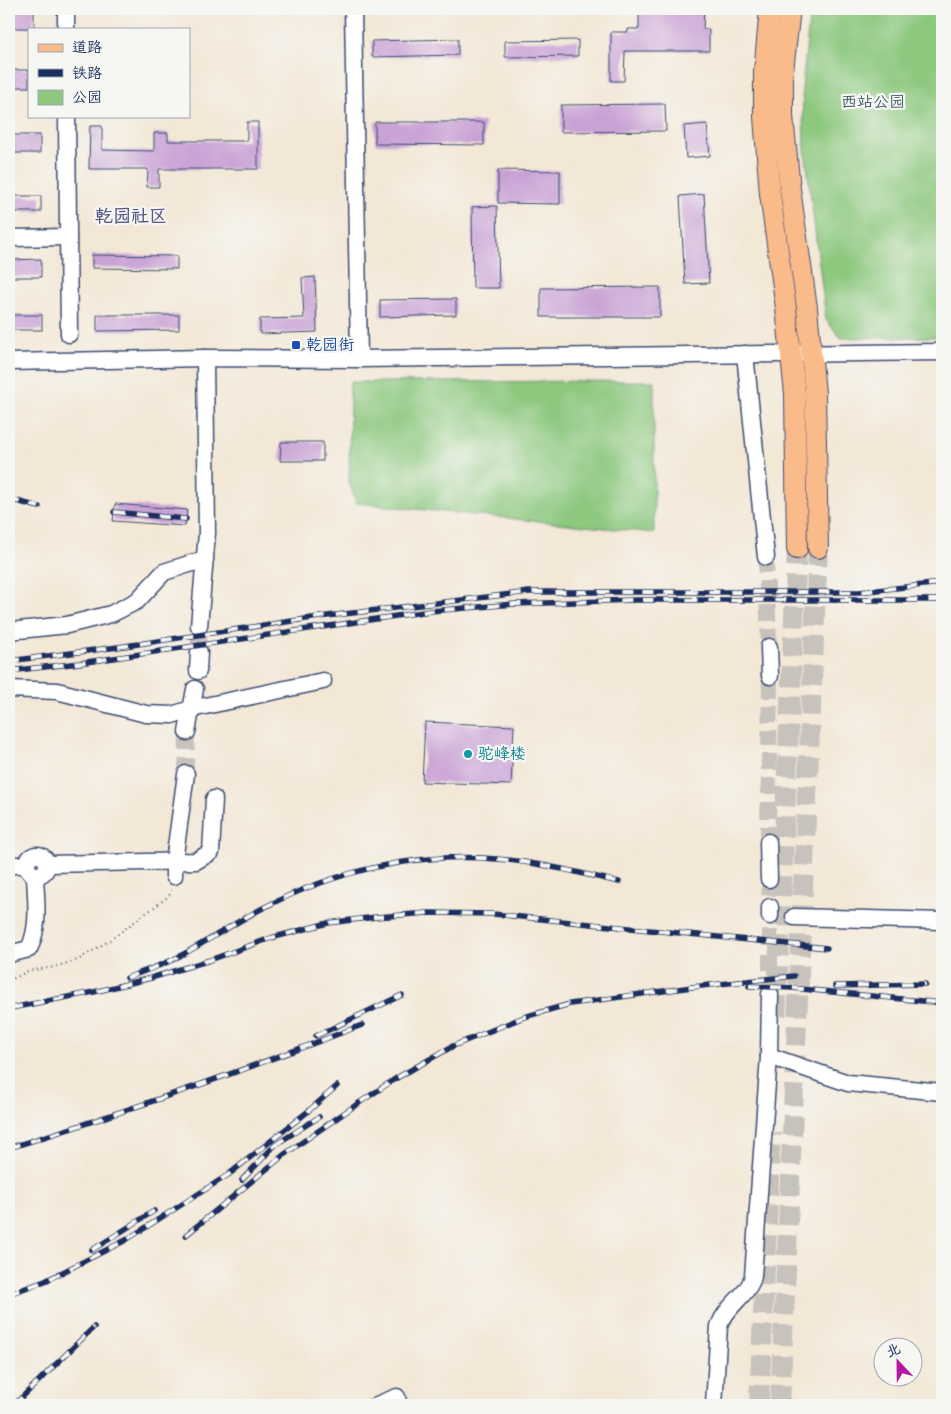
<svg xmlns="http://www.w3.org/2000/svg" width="951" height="1414" font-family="'Comic Neue','LXGW WenKai TC',sans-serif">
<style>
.green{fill:#8cc87e;stroke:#547c6e}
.building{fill:#c9a2d5}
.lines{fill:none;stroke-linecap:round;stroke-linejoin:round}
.minor-tunnel{stroke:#c8c2bd;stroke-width:16;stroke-dasharray:16 8;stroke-linecap:butt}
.major-tunnel{stroke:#c8c2bd;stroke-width:20;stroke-dasharray:20 10;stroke-linecap:butt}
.minor-casing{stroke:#3b4b70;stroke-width:19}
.major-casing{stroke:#3b4b70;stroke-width:22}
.path{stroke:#3b4b70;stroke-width:2;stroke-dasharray:1 4;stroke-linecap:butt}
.minor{stroke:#fff;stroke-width:16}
.major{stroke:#fabb8b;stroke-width:20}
.rail-casing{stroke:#1b2f5e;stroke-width:5.5}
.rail{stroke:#f6f6f2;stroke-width:4;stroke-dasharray:11;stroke-linecap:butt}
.transit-dot{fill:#1a4fb4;stroke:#f6f6f2;stroke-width:2}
.culture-dot{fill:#0f9aa8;stroke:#f6f6f2;stroke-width:2}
.labels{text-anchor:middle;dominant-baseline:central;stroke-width:4.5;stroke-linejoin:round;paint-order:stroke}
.park-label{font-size:16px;fill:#3d5d68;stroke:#f6f6f2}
.transit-label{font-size:16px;fill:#164399;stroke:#f6f6f2;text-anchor:start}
.culture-label{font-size:16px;fill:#0d838f;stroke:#f6f6f2;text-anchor:start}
.neighbourhood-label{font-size:18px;font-weight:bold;fill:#585788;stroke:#f6f6f2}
</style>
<rect width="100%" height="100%" fill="#f6f6f2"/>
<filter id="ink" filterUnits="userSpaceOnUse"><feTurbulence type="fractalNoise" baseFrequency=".02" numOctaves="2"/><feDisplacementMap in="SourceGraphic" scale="10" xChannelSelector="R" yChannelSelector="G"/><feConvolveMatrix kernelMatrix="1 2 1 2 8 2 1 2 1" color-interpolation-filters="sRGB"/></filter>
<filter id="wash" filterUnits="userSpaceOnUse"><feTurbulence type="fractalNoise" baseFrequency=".0096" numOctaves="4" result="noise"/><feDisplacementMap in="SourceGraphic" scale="20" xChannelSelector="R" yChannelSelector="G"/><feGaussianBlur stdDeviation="1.12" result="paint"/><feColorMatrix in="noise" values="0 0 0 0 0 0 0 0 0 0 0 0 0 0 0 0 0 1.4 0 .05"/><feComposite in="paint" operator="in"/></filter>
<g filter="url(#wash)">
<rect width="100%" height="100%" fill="#f3e7d5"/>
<g class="green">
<polygon points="810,9 942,9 942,337 841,338 826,320 804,142 802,89"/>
<polygon points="654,381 654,533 356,503 349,482 350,382"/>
</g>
<g id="blocks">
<g class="building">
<rect x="9" y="9" width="25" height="19"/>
<polygon points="639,9 704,9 703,29 709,29 709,51 625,51 624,81 611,81 611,32 628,32 628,29 639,29"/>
<polygon points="458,39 458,55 372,57 372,41"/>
<polygon points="578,40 578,56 505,57 505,41"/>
<rect x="9" y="70" width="20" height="17"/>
<polygon points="665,104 666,131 561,132 561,105"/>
<polygon points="247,122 258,122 258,169 159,169 159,187 147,187 148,169 89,169 90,126 102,126 102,150 154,151 154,133 168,133 168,141 247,141"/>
<polygon points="375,122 484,122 484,145 375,144"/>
<polygon points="707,124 710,156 686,158 684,126"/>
<rect x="9" y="135" width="31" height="18"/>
<polygon points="498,170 560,171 560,204 498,203"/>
<polygon points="704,194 709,283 685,284 680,196"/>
<rect x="9" y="196" width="32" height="16"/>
<polygon points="497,206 499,288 473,288 472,207"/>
<polygon points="92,255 177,256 177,269 92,268"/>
<polygon points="41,259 41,277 9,277 9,260"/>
<polygon points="315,277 317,332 260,334 260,319 304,318 302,278"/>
<polygon points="660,287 660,317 541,317 541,288"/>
<polygon points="456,299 456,315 380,317 380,300"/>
<rect x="9" y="315" width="33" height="15"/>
<polygon points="97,315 179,315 179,330 97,331"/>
<polygon points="281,442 323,442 323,461 280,461"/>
<polygon points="115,504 187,510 185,526 113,521"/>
<polygon points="425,722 514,726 511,785 422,782"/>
</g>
</g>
</g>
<g filter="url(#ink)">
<use href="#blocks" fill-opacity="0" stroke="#3b4b70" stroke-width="1"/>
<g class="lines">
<g class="minor-tunnel">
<polyline points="766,557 769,647"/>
<polyline points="199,652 199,626"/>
<polyline points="186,774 187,732"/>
<polyline points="768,842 770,676"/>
<polyline points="769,879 770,907"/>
<polyline points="770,994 770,916"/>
</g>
<g class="major-tunnel">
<polyline points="776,1016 797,549"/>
<polyline points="759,1405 771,1132"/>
<polyline points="780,1405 818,548"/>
</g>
<defs>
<g id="minor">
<polyline points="66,9 66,29"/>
<polyline points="353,9 359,359"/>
<polyline points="67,116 69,334"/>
<polyline points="9,238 68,237"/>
<polyline points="745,354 766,557"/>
<polyline points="9,362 205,358 359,359 942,352"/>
<polyline points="199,626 207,533 205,358"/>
<polyline points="9,631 67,625 111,614 137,601 164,572 205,559"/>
<polyline points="769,647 770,676"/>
<polyline points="198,671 199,652"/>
<polyline points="9,689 57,691 146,714 172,715 191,709 323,681"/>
<polyline points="187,732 195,689"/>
<polyline points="768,842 769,879"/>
<circle cx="37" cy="865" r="10"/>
<polyline points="48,864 196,861 211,852 214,799"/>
<polyline points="9,865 26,865"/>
<polyline points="174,876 174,861 186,774"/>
<polyline points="770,907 770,916"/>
<polyline points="794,917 942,921"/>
<path d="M9,954L29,949C40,926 36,901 35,876"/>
<polyline points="769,1056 848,1083 942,1092"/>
<polyline points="377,1405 397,1397 398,1405"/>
<path d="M714,1405L719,1326C727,1304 749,1295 753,1276L769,1056L770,994"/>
</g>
<g id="major">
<polyline points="770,9 764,72 764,117 770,194 786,308 795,394 797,549"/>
<polyline points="790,9 783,71 783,116 790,189 807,308 815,393 818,548"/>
</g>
</defs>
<use href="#minor" class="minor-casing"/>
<use href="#major" class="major-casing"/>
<polyline class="path" points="9,981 28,971 54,967 78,960 110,940 169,896 171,890"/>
<use href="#minor" class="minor"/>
<use href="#major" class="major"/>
<defs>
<g id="rail">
<polyline points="9,499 39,507"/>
<polyline points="114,512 186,519"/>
<polyline points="9,661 118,647 319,617 529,592 859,592 942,583"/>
<polyline points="9,671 80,663 430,611 515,604 635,600 942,600"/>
<path d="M127,978C143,971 161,966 176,958C207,942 235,922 265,907C335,871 417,852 496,859C538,862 579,873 619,882"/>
<polyline points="749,986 792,988 942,1003"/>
<polyline points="835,986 925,984"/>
<polyline points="11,1008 94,992 151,978 210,960 271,938 328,923 376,917 428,913 493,914 827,948"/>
<polyline points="316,1036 402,995"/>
<polyline points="275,1145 319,1117"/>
<path d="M9,1148C128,1111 245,1070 362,1025"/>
<polyline points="242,1180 276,1144"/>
<polyline points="186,1235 285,1154 350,1109 395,1079 453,1046 524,1017 570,1004 692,987 794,976"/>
<polyline points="92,1250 154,1211"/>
<polyline points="9,1294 45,1281 126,1240 228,1175 306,1113 337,1086"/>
<polyline points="14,1405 94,1327"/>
</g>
</defs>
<use href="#rail" class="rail-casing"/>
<use href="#rail" class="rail"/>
</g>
</g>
<rect class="transit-dot" x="291" y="340" width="10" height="10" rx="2.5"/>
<circle class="culture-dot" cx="468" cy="754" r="5"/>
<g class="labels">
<g class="park-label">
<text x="873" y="102">西站公园</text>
</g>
<g class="transit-label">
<text x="306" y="345">乾园街</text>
</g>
<g class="culture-label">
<text x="478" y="754">驼峰楼</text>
</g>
<g class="neighbourhood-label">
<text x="131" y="216">乾园社区</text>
</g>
</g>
<rect width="951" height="1414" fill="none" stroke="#f6f6f2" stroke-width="30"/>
<rect x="28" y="28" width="162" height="90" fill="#f6f6f2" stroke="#9ea6b7"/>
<rect x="38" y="44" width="25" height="8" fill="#fabb8b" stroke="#9ea6b7"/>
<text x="72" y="52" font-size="15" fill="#1b2f5e">道路</text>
<rect x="38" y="69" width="25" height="8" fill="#1b2f5e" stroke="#9ea6b7"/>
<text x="72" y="78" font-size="15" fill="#1b2f5e">铁路</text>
<rect x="38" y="90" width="25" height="15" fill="#8cc87e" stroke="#9ea6b7"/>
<text x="72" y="102" font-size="15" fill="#1b2f5e">公园</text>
<g transform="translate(898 1362) rotate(338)"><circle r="24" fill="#f6f6f2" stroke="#9ea6b7"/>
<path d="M0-4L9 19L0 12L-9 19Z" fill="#b5179e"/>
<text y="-8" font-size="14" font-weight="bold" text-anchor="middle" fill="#1b2f5e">北</text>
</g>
</svg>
